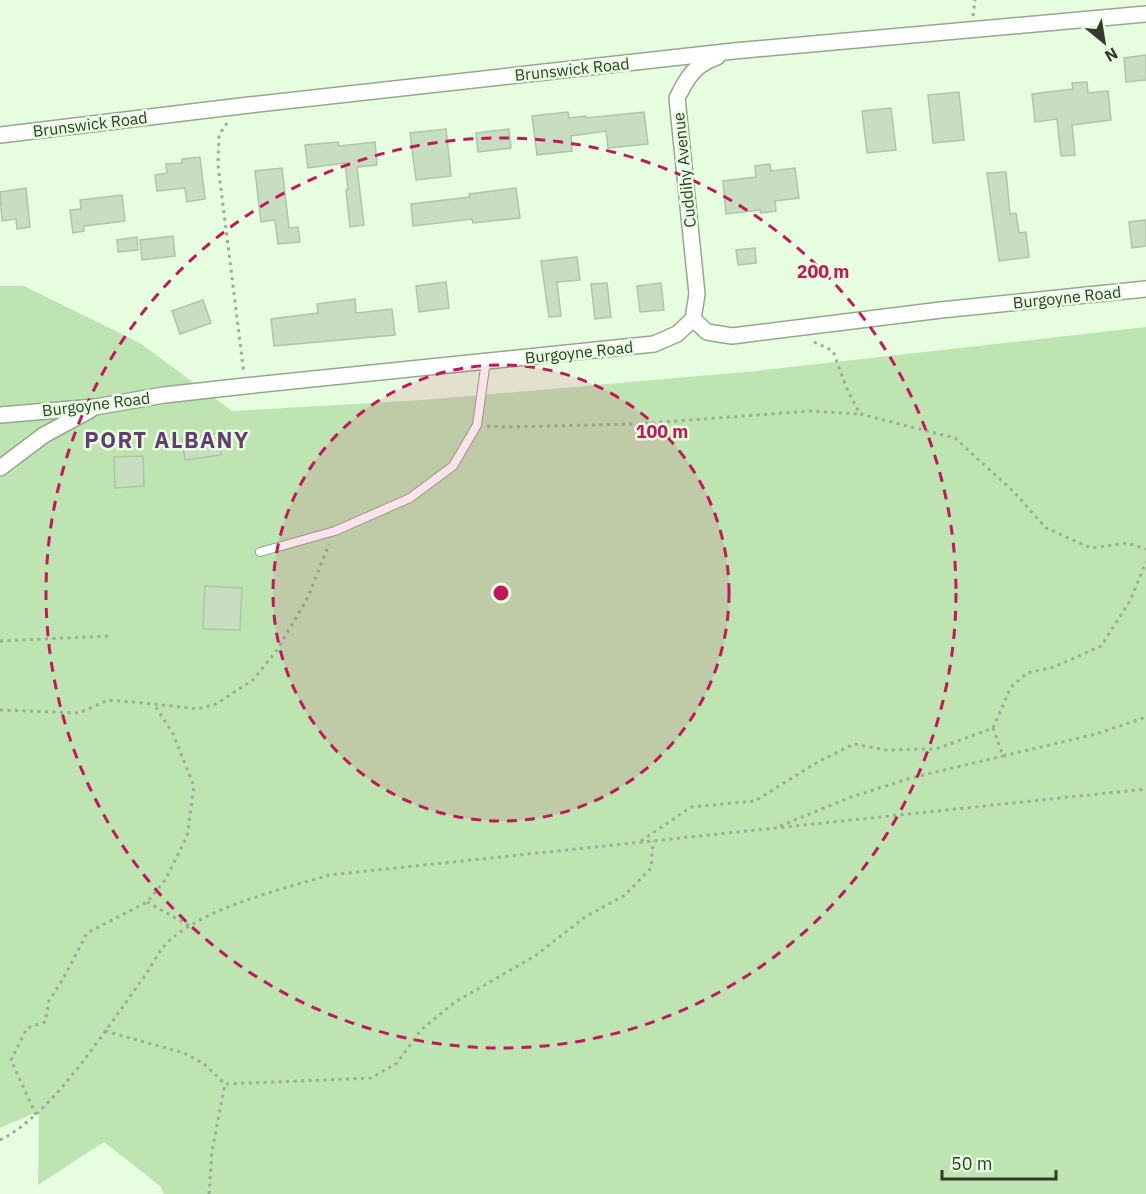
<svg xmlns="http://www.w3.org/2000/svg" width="1146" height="1194" font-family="'IBM Plex Sans',sans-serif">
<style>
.green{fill:#bde4b1}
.building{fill:#c8dec1;stroke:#afc5a8;stroke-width:1.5}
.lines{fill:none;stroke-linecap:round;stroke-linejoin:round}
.lane-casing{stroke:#93a88d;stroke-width:10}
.street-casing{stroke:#93a88d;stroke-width:18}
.path{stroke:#9cad97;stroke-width:3;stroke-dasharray:3 4.5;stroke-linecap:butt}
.lane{stroke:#fff;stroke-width:8}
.street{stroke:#fff;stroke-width:15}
.ring{fill:none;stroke:#c2185b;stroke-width:3;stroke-dasharray:10 8}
.labels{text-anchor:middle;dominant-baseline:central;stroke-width:5;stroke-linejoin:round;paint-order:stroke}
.street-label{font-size:16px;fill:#323a2f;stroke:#e6fddf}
.district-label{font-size:22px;font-weight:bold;letter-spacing:1.5px;fill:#663b72;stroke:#e6fddf}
.centre{fill:#c2185b;stroke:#e6fddf;stroke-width:3}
.ring-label{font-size:18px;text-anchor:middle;font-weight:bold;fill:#c2185b;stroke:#e6fddf;stroke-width:5;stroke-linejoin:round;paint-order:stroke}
</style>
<rect width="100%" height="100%" fill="#e6fddf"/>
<polygon class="green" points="0,286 24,286 140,343 232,411 424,400 756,371 1146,327 1146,1194 164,1194 160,1186 104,1142 38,1185 39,1111 0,1128"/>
<g class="building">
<polygon points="1146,55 1146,80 1126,82 1124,58"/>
<polygon points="1087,82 1088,93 1108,91 1111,120 1072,125 1075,155 1061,156 1057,119 1035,122 1032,94 1073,89 1072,83"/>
<polygon points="959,92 964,140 933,143 928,95"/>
<polygon points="891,108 896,150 867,153 862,111"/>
<polygon points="568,112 569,118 586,116 586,118 644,112 648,144 608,148 606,131 571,136 572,151 537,155 532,116"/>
<polygon points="446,129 451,176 416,180 410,133"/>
<polygon points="509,129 511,148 478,152 476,133"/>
<polygon points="338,142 339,146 375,142 377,165 357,167 364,225 350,227 346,190 348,189 345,163 308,168 305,145"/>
<polygon points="200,157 205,199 187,202 185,188 157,191 155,175 167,173 166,164 182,163 182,159"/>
<polygon points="770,164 771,171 795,168 799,198 775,201 776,211 761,213 760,210 726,214 723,181 756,177 755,166"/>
<polygon points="282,168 289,228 298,227 300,242 278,244 275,220 261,222 255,171"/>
<polygon points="1006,172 1010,214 1016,213 1019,233 1026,232 1029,257 999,261 987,173"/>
<polygon points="26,188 30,227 17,229 16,219 2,221 0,192"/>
<polygon points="516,188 520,218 473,223 472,219 413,226 411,204 470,197 469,194"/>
<polygon points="122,195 125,221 84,226 84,231 73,233 70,210 81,209 80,200"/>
<polygon points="1146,220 1146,246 1132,248 1129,222"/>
<polygon points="173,236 175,256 142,260 140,240"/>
<polygon points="137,237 138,250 118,252 117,240"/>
<polygon points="755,248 756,263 738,265 736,250"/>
<polygon points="577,257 580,280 557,282 561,316 549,317 541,261"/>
<polygon points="446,282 449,308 419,312 416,286"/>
<polygon points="607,283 611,317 595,319 591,284"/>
<polygon points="661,283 664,310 640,312 637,286"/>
<polygon points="355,299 356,313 392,309 395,335 274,346 271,319 318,313 317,304"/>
<polygon points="203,300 211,323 180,334 172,311"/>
<polygon points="218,433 221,455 185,460 182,439"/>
<polygon points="143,456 144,486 115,488 114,457"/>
<polygon points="205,586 242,588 240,630 203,629"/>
</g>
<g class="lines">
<defs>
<polyline id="lane" points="260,552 335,531 410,498 453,466 477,425 486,361"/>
<g id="street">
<polyline points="0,135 249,105 734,51 1146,14"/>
<polyline points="693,319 707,332 732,336 941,310 1146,289"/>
<path d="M693,319L697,294L677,98C687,78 694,65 717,57"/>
<polyline points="0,415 95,407 164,395 245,386 654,344 677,334 693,319"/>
<polyline points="0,468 44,435 90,410"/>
</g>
</defs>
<use href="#lane" class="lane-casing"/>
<use href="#street" class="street-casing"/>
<g class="path">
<polyline points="973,16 975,0"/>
<polyline points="227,123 219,135 218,165 244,374"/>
<polyline points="814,342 833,351 846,387 860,414 955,438 1014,492 1046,528 1091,548 1127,543 1146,549"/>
<polyline points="487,426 506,427 636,424 810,411 860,414"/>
<polyline points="0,641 109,636"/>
<polyline points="0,710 79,713 108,700 154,704"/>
<polyline points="993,728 1003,756 1096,734 1146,717"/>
<polyline points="780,826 851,797 911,778 1003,756"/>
<polyline points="641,841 691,807 755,801 816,763 854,744 886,750 936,749 993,728 1011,687 1027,673 1054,667 1101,646 1130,601 1146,562"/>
<polyline points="147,902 190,926"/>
<polyline points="105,1031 184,1053 204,1064 225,1084 371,1078 397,1063 421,1030 455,1002 535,956 585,917 625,895 651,868 653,841"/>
<polyline points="36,1115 11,1060 27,1028 45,1022 49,1001 63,979 87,933 147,902 166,879 187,836 194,786 173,734 154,704 198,709 216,704 253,680 277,650 308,597 329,544"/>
<path d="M0,1140C53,1114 106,1029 141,981C151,969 158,950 170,940C209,906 280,890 329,875L1146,789"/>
<polyline points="209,1194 212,1151 225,1084"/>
</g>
<use href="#lane" class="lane"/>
<use href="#street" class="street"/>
</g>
<circle cx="501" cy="593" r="228" fill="#c2185b" fill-opacity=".12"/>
<g class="ring">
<circle cx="501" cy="593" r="228"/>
<circle cx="501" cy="593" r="455"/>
</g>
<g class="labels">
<g class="street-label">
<text transform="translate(572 69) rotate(-6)">Brunswick Road</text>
<text transform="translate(90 124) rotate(-7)">Brunswick Road</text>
<text transform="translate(684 170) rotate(-96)">Cuddihy Avenue</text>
<text transform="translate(1067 297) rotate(-6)">Burgoyne Road</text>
<text transform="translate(579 352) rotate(-6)">Burgoyne Road</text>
<text transform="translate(96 404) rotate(-7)">Burgoyne Road</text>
</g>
<g class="district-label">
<text x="167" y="439">PORT ALBANY</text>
</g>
</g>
<circle cx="501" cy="593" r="9" class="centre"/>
<g class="ring-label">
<text x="823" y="278">200 m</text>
<text x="662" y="438">100 m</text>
</g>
<g transform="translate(1104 42) rotate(150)" stroke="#e6fddf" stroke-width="4.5" paint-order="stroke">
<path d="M0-4.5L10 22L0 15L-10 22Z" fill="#323a2f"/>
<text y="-9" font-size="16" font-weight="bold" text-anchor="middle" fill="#323a2f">N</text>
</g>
<path d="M942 1170v9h114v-9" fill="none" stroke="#323a2f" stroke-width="3"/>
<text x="951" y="1170" font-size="18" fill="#323a2f" stroke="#e6fddf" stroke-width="4.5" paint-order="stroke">50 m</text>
</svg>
